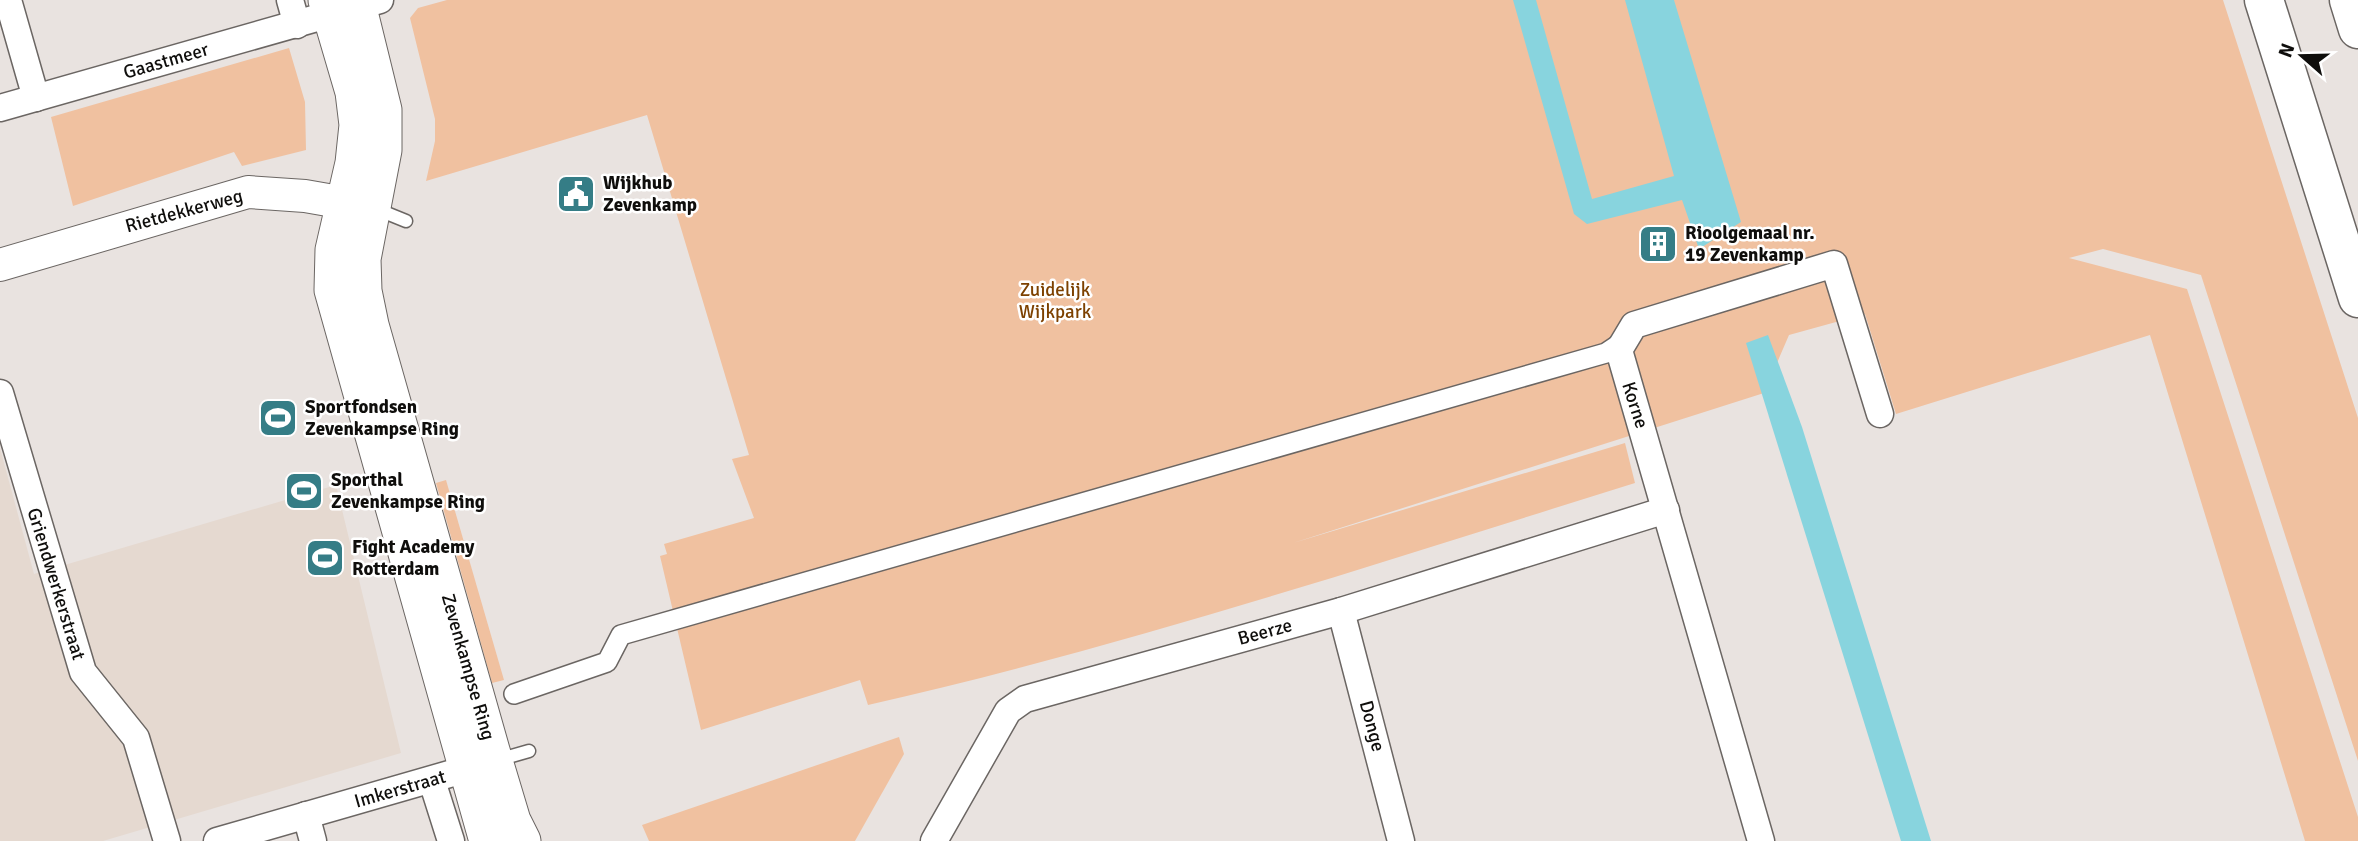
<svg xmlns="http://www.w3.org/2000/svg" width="2358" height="841" font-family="Signika,sans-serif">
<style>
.built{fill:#e5d9d0}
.green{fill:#f0c1a0}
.water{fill:#88d4de}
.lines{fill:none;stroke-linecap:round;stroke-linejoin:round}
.service-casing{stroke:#6b6663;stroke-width:15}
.pedestrian-casing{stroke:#6b6663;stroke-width:22}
.minor-casing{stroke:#6b6663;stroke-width:29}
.tertiary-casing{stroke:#6b6663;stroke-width:34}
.secondary-casing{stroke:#6b6663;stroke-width:39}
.motorway-casing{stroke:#6b6663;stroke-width:41}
.service{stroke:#fff;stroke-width:12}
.pedestrian{stroke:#fff;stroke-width:19}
.minor{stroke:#fff;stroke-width:26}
.tertiary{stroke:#fff;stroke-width:32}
.secondary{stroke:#fff;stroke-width:37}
.motorway{stroke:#fff;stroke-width:38}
.labels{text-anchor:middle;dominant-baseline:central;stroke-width:5;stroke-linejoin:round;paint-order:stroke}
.street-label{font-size:19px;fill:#0f0e0c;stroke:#fff}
.poi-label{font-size:19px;font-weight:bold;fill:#0f0e0c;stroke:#fff;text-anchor:start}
.park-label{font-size:19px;fill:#7d4100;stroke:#fff}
</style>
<rect width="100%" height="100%" fill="#e9e3e0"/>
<polygon class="built" points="0,448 34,574 336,485 401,753 103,841 0,841"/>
<g class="green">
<path d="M447,0H2223L2358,418V761L2201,275L2103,249L2069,258L2187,289L2358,817V841H2305L2150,335L1896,414L1865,314L1789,335L1764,393L1293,543L1625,443L1635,483C1381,562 1128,646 868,705L860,680L701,730L660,556L667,554L664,544L754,518L732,459L749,455L647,115L426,181L435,141V119L410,18L418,8Z"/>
<polygon points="289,48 305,102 306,150 242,166 234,152 73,206 51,117"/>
<polygon points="446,480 504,680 492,683 436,483"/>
<polygon points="899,737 904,754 855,841 649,841 642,825"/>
</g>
<g class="water">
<polygon points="1513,0 1536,0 1592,199 1674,176 1625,0 1674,0 1741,222 1699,249 1682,200 1587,224 1574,214"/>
<polygon points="1768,335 1802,427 1931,841 1901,841 1746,343"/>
</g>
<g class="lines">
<defs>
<g id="service">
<polyline points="374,208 406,221"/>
<polyline points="498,760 529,751"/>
</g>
<polyline id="pedestrian" points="514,694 607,662 621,635 1606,353 1624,341"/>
<g id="minor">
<polyline points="8,0 36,98"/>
<polyline points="290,0 297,25"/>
<polyline points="0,108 380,0"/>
<polyline points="0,393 83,672 136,738 167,841"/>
<polyline points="1341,611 1401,841"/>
<polyline points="432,781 451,841"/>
<polyline points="306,815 313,841"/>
<polyline points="217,841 484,764"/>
<polyline points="934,841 1008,711 1025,699 1341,611 1666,510"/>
<polyline points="1761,841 1619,350 1634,325 1834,264 1880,414"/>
</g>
<polyline id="tertiary" points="0,265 248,192 305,196 368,207"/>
<g id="secondary">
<polyline points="327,0 354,92 358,125 354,163 334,250 333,290 488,841"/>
<polyline points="356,0 383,110 383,150 362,259 363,291 370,325 494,761 512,821 522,841"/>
</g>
<g id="motorway">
<polyline points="2264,0 2358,298"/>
<polyline points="2349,0 2358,29"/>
</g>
</defs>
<use href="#service" class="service-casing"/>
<use href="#pedestrian" class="pedestrian-casing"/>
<use href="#minor" class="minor-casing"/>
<use href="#tertiary" class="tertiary-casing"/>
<use href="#secondary" class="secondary-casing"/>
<use href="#motorway" class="motorway-casing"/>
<use href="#service" class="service"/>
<use href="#pedestrian" class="pedestrian"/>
<use href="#minor" class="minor"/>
<use href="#tertiary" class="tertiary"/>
<use href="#secondary" class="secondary"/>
<use href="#motorway" class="motorway"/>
</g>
<defs>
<symbol id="civic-square" viewBox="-11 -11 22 22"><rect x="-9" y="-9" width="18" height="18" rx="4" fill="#357d86" stroke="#fff"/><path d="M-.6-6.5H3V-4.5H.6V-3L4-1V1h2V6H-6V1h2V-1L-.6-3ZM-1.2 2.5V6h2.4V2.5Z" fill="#fff"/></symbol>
<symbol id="building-square" viewBox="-11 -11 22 22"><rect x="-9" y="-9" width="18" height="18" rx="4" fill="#357d86" stroke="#fff"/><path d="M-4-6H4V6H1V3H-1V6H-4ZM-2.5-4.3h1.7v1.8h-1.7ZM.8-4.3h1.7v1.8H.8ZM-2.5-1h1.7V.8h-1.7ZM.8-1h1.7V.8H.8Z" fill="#fff"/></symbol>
<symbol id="stadium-square" viewBox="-11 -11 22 22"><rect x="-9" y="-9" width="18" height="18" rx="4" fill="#357d86" stroke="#fff"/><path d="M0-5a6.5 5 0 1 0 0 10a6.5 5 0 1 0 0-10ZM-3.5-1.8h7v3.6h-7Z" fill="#fff"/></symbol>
</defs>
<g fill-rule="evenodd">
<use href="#civic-square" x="554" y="172" width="44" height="44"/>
<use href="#building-square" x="1636" y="222" width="44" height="44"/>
<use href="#stadium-square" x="256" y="396" width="44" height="44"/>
<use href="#stadium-square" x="282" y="469" width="44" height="44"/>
<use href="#stadium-square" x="303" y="536" width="44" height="44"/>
</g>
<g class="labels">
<g class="street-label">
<text transform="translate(166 61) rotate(-16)">Gaastmeer</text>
<text transform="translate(184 211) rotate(-15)">Rietdekkerweg</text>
<text transform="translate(1635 405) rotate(72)">Korne</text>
<text transform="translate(56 584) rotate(73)">Griendwerkerstraat</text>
<text transform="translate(1265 632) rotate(-15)">Beerze</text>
<text transform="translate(468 667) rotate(74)">Zevenkampse Ring</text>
<text transform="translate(1372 726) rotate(75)">Donge</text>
<text transform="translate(400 789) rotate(-16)">Imkerstraat</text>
</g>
<g class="poi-label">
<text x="603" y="183">Wijkhub<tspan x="603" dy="22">Zevenkamp</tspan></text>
<text x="1685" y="233">Rioolgemaal nr.<tspan x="1685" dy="22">19 Zevenkamp</tspan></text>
<text x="305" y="407">Sportfondsen<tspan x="305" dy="22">Zevenkampse Ring</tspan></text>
<text x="331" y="480">Sporthal<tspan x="331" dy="22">Zevenkampse Ring</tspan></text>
<text x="352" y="547">Fight Academy<tspan x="352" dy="22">Rotterdam</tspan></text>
</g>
<g class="park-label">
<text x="1055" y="290">Zuidelijk<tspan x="1055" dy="22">Wijkpark</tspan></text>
</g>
</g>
<g transform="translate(2302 56) rotate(290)" stroke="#ffffff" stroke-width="5" paint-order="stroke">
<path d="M0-5L12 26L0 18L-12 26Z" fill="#0f0e0c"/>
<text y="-10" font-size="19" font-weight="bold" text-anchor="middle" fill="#0f0e0c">N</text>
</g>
</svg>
